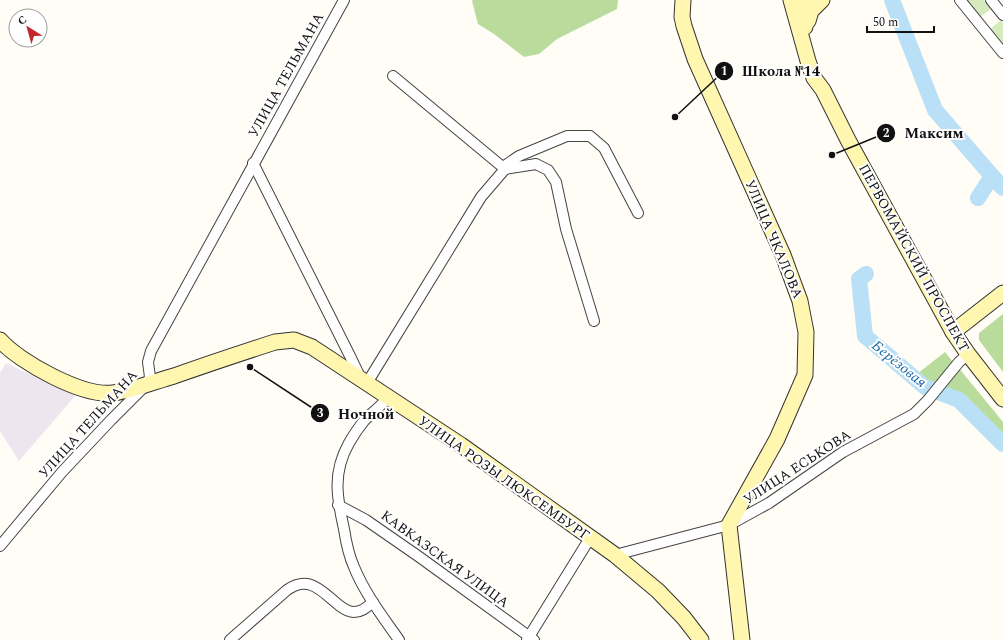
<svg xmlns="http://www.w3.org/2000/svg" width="1003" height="640" font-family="Spectral,serif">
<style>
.industrial{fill:#eee6ef}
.green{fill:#d5ebbd}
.forest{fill:#b9dc9c}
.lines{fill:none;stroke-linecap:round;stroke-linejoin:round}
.river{stroke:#b9e0f7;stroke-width:16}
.street-casing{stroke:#444;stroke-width:12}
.secondary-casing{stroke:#333;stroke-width:17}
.street{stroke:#fff;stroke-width:10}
.secondary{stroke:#fff6b0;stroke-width:15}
.labels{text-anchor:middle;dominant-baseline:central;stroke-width:4;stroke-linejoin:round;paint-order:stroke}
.street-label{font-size:14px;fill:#111;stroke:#fff}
.water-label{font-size:15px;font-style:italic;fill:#1768a6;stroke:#fff}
.leader{fill:none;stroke:#111;stroke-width:1.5}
.callout-dot{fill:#111;stroke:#fff;stroke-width:1.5}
.mark-label{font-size:12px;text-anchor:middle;font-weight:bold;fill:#fff}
.callout-label{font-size:15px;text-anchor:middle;font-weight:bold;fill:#111;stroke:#fff;stroke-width:4;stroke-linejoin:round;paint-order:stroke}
</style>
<rect width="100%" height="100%" fill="#fffdf5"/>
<polygon class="industrial" points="6,363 75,396 19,461 0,431 0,373"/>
<g class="green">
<polygon points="966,0 984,0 991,9 980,17"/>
<polygon points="1001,20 1003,23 1003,45 990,29"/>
</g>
<g class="forest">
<polygon points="473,0 618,0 617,9 557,39 539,54 524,57 494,34 478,24 472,1"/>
<polygon points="1003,314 1003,372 979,340 979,333"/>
<polygon points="945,352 953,362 934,386 928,384 917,374"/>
<polygon points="958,367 1003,422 1003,440 961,398 940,389"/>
</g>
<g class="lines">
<g class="river">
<polyline points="892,0 935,110 992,176 978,198"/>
<polyline points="992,176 1003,188"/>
<polyline points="866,274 859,279 865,336 925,387 959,400 1003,444"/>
</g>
<defs>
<g id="street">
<polyline points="960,0 1003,53"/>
<polyline points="991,0 1003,15"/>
<polyline points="393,76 505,169"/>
<polyline points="253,163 350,356 361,379"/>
<polyline points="503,167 519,156 567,136 590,136 604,148 638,213"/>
<polyline points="505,169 536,164 548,170 556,182 566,229 594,321"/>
<polyline points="367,383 481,197 505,169"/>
<path d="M388,397C382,406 372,412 364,421C359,427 353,436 349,443C332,473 337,498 344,529C346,542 349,556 354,567C365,594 383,617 399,640"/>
<polyline points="338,505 366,520 418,556 534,640"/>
<path d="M0,546L62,472L111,420L147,384L150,377L148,362L151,351C216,235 279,117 344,0"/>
<polyline points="615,555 729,525 769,503 843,452 914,414 928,400 959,362 968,354"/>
<path d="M230,640L287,590C310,574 322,592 340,606C344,609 349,612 354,612C362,612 367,607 373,602"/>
<polyline points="527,640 590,538"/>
</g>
<g id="secondary">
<polyline points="683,0 682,17 684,26 695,59 783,255 800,301 806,332 805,375 777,439 729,525 742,640"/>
<polyline points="791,0 808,61 814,78 823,90 848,140 953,332 968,354 1003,399"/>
<polyline points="808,21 811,11 822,0"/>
<polyline points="805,27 803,9 807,0"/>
<polyline points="953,332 1003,293"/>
<path d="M0,340C19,362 83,397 113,393C131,391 156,381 174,376C208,364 241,353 275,342L294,340L312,347L461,445L615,555L658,591L684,618L701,640"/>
</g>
</defs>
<use href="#street" class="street-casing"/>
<use href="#secondary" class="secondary-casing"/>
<use href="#street" class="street"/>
<use href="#secondary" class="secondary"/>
</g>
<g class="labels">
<g class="street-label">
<text transform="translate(286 75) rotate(-61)">УЛИЦА ТЕЛЬМАНА</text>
<text transform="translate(774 239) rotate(67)">УЛИЦА ЧКАЛОВА</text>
<text transform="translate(914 258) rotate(61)">ПЕРВОМАЙСКИЙ ПРОСПЕКТ</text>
<text transform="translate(88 424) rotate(-48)">УЛИЦА ТЕЛЬМАНА</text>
<text transform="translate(797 467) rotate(-33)">УЛИЦА ЕСЬКОВА</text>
<text transform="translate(504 478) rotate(35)">УЛИЦА РОЗЫ ЛЮКСЕМБУРГ</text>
<text transform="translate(445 559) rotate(36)">КАВКАЗСКАЯ УЛИЦА</text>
</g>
<g class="water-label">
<text transform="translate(899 364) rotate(39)">Берёзовая</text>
</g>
</g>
<path class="leader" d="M675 117L724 71M832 155L886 133M250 367L320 413"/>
<g class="callout-dot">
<circle cx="675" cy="117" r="4"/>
<circle cx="832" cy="155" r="4"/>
<circle cx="250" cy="367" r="4"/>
<circle cx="724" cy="71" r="10"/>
<circle cx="886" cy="133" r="10"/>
<circle cx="320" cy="413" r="10"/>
</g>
<g class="mark-label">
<text x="724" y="75">1</text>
<text x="886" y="137">2</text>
<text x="320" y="417">3</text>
</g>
<g class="callout-label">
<text x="781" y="76">Школа №14</text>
<text x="934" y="138">Максим</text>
<text x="366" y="419">Ночной</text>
</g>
<g transform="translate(28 28) rotate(323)"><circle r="19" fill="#ffffff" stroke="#a0a0a0"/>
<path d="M0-3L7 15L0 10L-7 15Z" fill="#c4262e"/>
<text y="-6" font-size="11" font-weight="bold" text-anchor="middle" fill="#111111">С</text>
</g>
<path d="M867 26v6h67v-6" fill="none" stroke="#111111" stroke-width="2"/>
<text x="873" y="26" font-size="12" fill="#111111" stroke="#ffffff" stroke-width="3" paint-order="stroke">50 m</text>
</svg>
